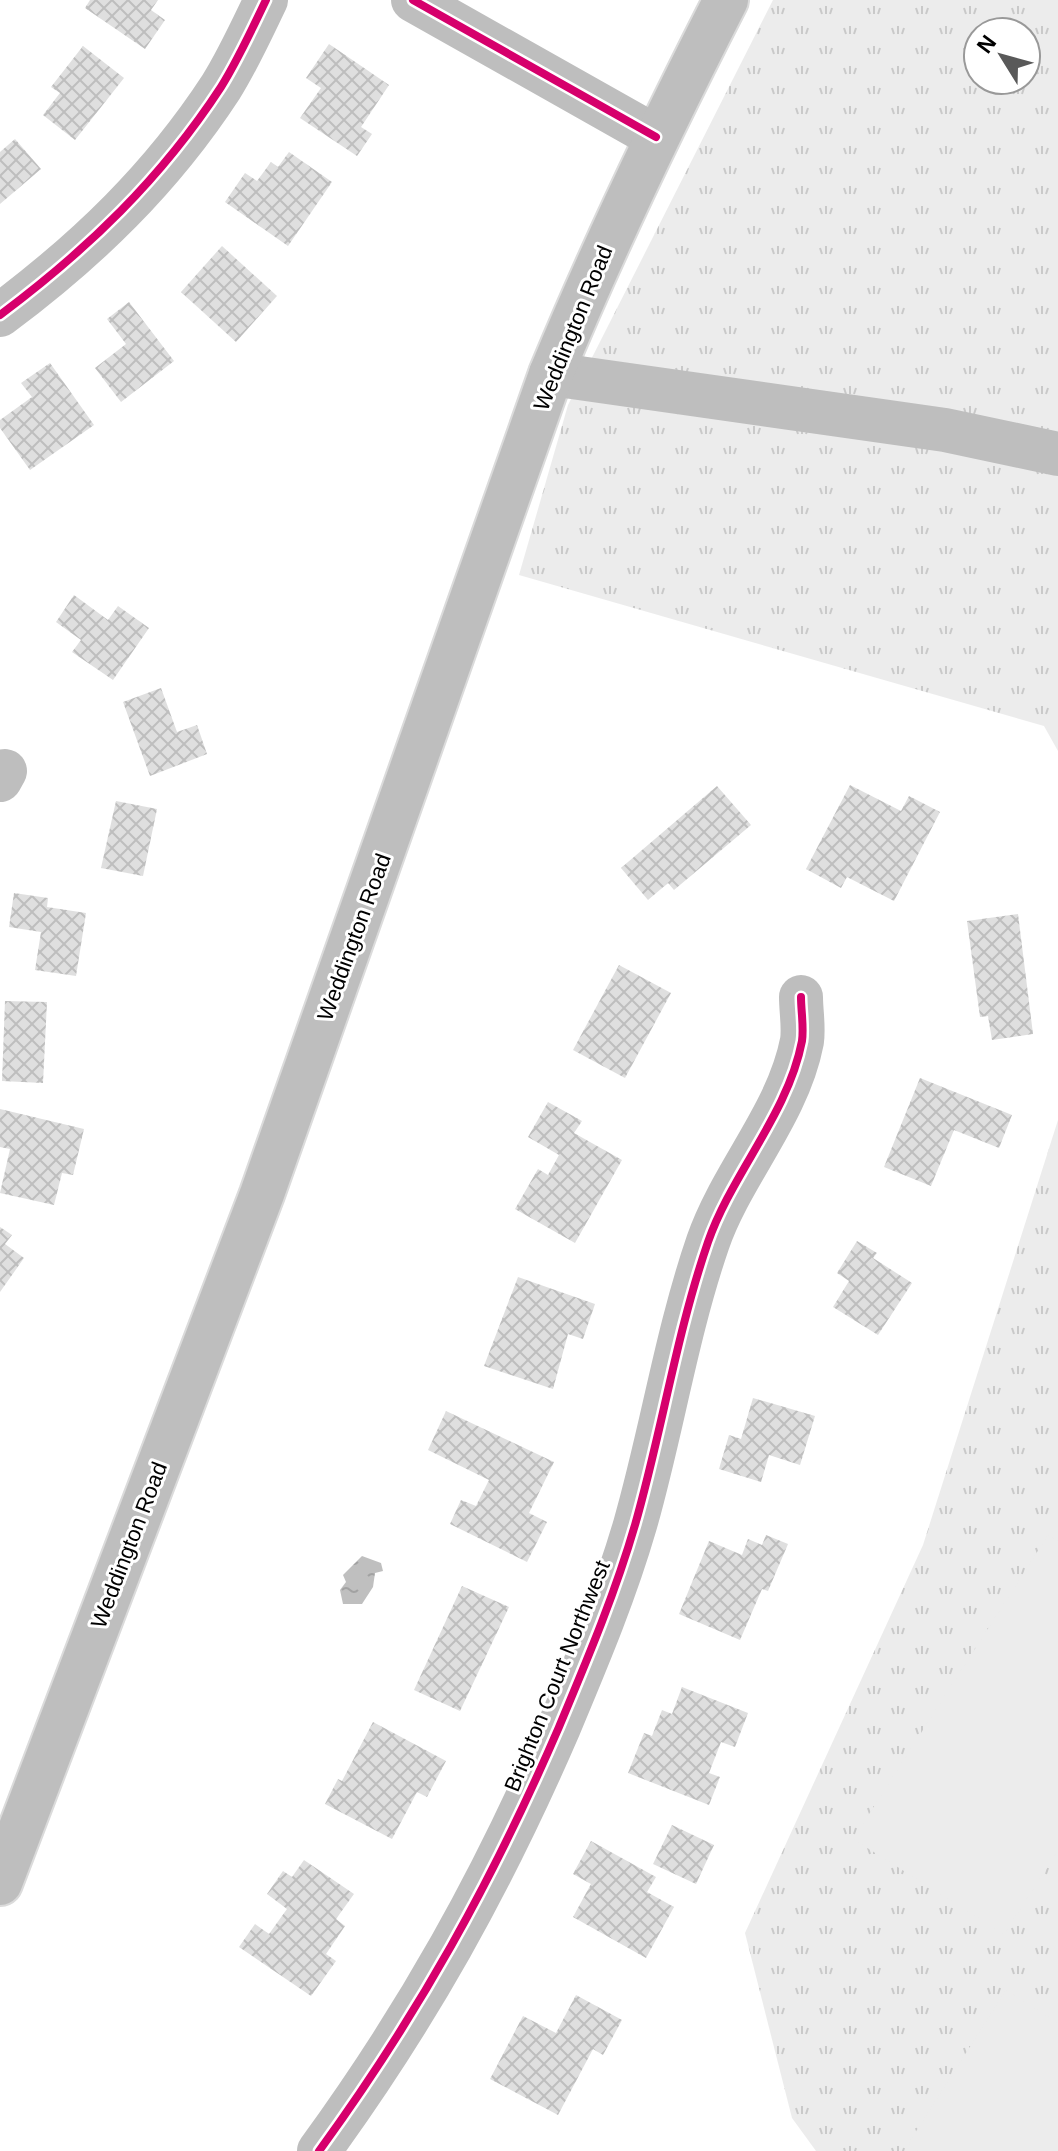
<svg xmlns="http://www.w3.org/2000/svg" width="1058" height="2151" font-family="Helvetica,sans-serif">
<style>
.grass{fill:url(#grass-tufts);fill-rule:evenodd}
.pitch{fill:#ececec}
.water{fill:url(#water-ripples)}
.building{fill:url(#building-cross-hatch)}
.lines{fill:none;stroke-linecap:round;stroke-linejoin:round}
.major-casing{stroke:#dbdbdb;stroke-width:48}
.minor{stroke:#bebebe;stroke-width:44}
.major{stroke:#bebebe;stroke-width:44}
.cycleway-casing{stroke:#fff;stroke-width:13}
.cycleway{stroke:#d6006c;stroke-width:8}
.labels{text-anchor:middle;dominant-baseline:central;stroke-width:6;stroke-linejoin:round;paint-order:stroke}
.street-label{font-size:22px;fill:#000;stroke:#fff}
</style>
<defs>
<pattern id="grass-tufts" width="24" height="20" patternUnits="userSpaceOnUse" patternTransform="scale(2)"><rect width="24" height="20" fill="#ececec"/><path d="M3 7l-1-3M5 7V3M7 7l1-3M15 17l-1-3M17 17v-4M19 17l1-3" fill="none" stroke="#c9c9c9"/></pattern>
<pattern id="water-ripples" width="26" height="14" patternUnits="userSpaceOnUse" patternTransform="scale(2)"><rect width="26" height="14" fill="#bfbfbf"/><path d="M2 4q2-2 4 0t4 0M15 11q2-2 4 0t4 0" fill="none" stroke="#a2a2a2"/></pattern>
<pattern id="building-cross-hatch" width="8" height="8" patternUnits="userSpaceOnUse" patternTransform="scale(2)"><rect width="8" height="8" fill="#dfdfdf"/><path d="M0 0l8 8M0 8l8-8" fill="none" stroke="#bebebe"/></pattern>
</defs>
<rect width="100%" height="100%" fill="#fff"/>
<g class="grass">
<path d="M773,0H1058V751L1044,726L519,575L568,405ZM978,32H1026V80H978Z"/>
<polygon points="1058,1120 1058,2151 816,2151 792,2118 745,1933 923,1545"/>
</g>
<g class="pitch">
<polygon points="1048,1535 1058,1541 1058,1851 1004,1934 853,1839"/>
<polygon points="1006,1990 1058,2023 1058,2151 919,2151 908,2144"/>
</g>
<polygon class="water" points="362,1556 381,1563 383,1571 375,1573 373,1587 362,1604 343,1604 340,1590 346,1582 343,1575"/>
<g class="building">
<polygon points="90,0 158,0 151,10 165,20 145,49 85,8"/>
<polygon points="329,44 389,85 361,127 372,134 357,156 300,118 321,88 306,78"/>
<polygon points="83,46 124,78 75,140 43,115 60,93 51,87"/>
<polygon points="15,139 41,169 0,204 0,152"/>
<polygon points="289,152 332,182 288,246 225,202 245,173 257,181 271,162 278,167"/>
<polygon points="222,246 277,296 236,342 181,292"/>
<polygon points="129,302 174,361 121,402 95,368 126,344 107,319"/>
<polygon points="50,363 94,425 30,470 0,428 0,420 32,397 21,383"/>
<polygon points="74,595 108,620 118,606 149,628 113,680 72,652 81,640 56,622"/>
<polygon points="161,688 177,732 197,725 207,754 150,776 123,702"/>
<polygon points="850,785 901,811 909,796 940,812 894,901 847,877 841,888 806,869"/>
<polygon points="717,786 751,825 674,890 668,883 648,900 621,868"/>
<polygon points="116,801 157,809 143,876 101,868"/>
<polygon points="14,893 48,898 47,907 86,913 76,976 35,970 41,932 9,927"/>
<polygon points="1018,914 1033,1034 992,1040 988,1016 980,1017 967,921"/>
<polygon points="619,965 671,993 625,1078 573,1050"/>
<polygon points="5,1001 47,1002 43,1083 2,1081"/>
<polygon points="920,1078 1012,1115 999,1148 954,1130 931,1186 884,1167"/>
<polygon points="548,1102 582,1121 574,1133 622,1160 575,1243 515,1209 538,1169 548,1175 559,1155 528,1137"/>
<polygon points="0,1109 84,1129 73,1175 62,1173 54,1205 0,1193 10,1149 0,1147"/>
<polygon points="0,1227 12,1235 5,1244 24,1258 0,1292"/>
<polygon points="857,1241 877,1253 873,1258 912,1283 878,1335 833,1307 849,1281 837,1273"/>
<polygon points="518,1277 595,1304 583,1339 568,1334 553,1389 484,1366"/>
<polygon points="753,1398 815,1416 800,1465 769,1455 761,1482 719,1469 729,1435 741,1439"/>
<polygon points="446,1411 554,1462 529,1513 547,1522 527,1562 450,1524 461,1500 476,1506 489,1480 428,1450"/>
<polygon points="766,1535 788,1544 768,1591 762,1589 740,1640 679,1614 709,1541 742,1555 748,1539 762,1545"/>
<polygon points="462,1586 509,1607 460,1711 414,1690"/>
<polygon points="682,1687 748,1713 735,1747 721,1742 709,1773 720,1777 709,1805 628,1773 644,1733 652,1736 662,1710 672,1714"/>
<polygon points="373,1722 446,1761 427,1797 417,1792 392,1839 325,1804 338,1779 342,1781"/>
<polygon points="672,1825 714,1845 696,1884 653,1864"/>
<polygon points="591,1841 656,1877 647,1892 674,1907 646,1958 573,1917 591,1884 573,1874"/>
<polygon points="304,1860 354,1894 336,1919 345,1926 326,1954 336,1961 311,1996 239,1947 255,1924 269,1934 287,1909 267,1894 283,1871 292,1877"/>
<polygon points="576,1995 622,2020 603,2055 593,2049 558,2115 490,2079 523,2016 556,2033"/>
</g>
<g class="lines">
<defs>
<path id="major" d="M0,1883L262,1194L551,374C604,246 663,123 726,0"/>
</defs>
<use href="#major" class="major-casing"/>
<g class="minor">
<polyline points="413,0 656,137"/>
<path d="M0,315C87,250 161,179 221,87C238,60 252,29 266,0"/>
<polyline points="551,374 945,430 1058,454"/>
<polyline points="0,780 5,771"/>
<path d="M319,2151C418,2015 492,1882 559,1727C587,1660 615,1594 635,1525C662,1431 676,1335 708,1242C732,1173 788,1114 802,1041C804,1027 801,1011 801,997"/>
</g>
<use href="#major" class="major"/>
<defs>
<g id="cycleway">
<polyline points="413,0 656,137"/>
<path d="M0,315C87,250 161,179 221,87C238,60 252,29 266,0"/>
<path d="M319,2151C418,2015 492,1882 559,1727C587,1660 615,1594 635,1525C662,1431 676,1335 708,1242C732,1173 788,1114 802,1041C804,1027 801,1011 801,997"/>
</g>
</defs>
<use href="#cycleway" class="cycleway-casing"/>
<use href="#cycleway" class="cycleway"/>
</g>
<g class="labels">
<g class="street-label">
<text transform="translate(573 328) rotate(-68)">Weddington Road</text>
<text transform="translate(354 937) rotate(-70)">Weddington Road</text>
<text transform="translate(129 1545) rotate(-69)">Weddington Road</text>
<text transform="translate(557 1676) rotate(-68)">Brighton Court Northwest</text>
</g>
</g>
<g transform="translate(1002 56) rotate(307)"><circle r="38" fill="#ffffff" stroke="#999999" stroke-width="2"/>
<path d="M0-6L14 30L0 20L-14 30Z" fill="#595959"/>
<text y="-12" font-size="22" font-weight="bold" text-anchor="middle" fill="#000000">N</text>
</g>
</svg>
